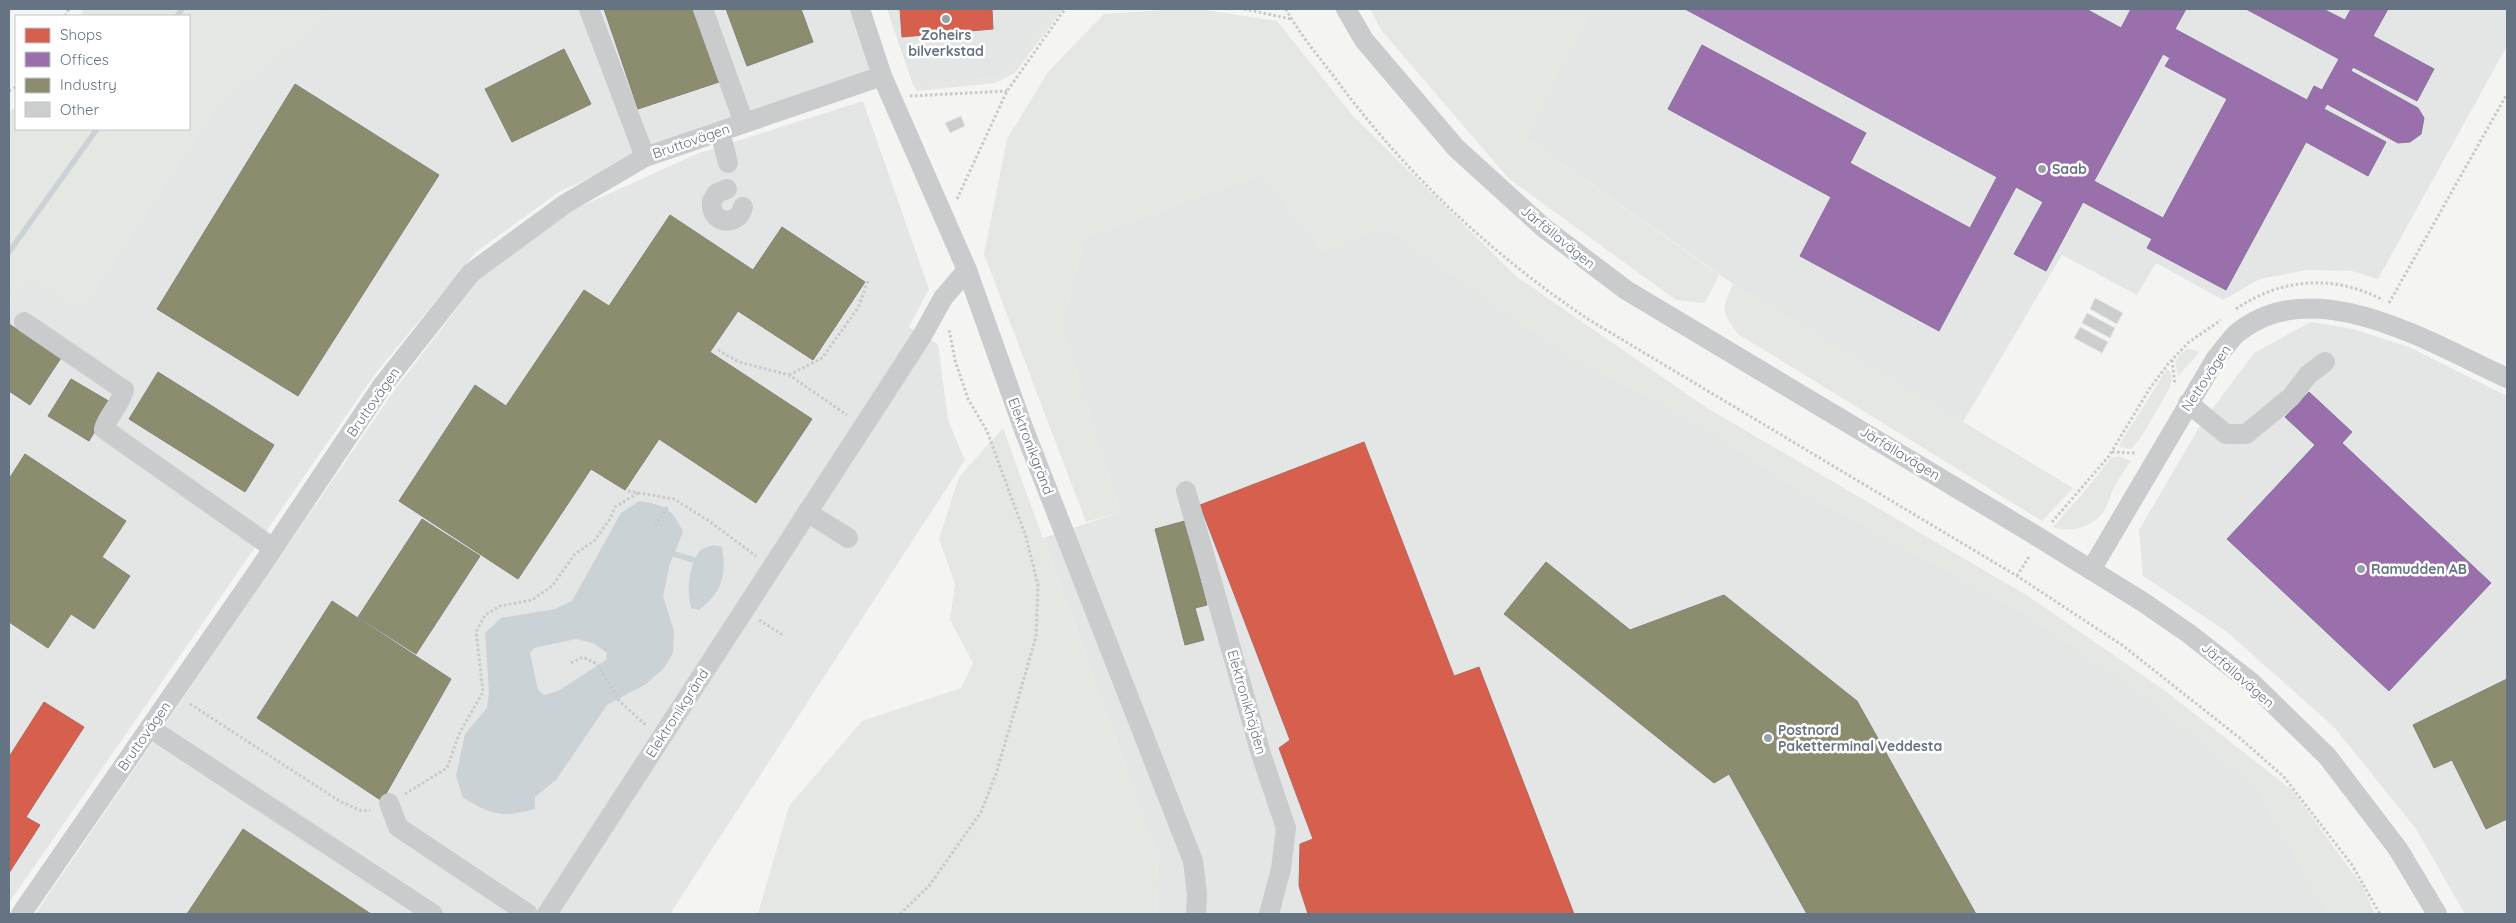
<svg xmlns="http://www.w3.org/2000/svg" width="2516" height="923" font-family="Quicksand,sans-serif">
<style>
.built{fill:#e4e6e6}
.green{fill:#e4e7e2}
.water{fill:#cbd2d5;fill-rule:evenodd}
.shops{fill:#d6604d;stroke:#b4665d}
.offices{fill:#9970ab;stroke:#8a719f;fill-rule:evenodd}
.industry{fill:#8c8c6e;stroke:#818474}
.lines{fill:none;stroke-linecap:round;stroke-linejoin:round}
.stream{stroke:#cbd2d5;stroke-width:5.5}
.building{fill:#cccece;stroke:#e4e4e3}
.path{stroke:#c8c9c9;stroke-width:3;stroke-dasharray:2.5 2.5;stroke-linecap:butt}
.minor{stroke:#cacbcd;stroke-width:20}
.poi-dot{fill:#98a0aa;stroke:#fff;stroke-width:2}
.labels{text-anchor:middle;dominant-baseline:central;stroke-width:5;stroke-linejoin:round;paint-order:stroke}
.poi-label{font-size:14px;font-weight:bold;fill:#667382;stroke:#fff;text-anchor:start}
.street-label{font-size:14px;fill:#667382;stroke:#fff}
</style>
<rect width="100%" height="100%" fill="#f4f5f3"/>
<g class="built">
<polygon points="335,9 849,9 876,74 690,132 559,192 476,252 375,374 9,903 9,301 28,275 80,310 217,105"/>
<polygon points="887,9 1056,9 1011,68 996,78 913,85"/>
<polygon points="1593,9 2507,9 2507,46 2378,279 2352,271 2307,270 2260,279 2223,300 2156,263 2137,295 2062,255 1963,422 1733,284 1526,138 1565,58"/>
<polygon points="863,101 929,289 909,327 938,344 948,420 965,460 670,914 35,914 391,395 482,275 575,209 699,153"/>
<polygon points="1264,175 1322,251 1385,227 1557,348 1697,423 1807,494 2021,611 2152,700 2256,787 2329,914 1156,914 1158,857 1043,538 1120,512 1062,325 1085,236"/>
<polygon points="2311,322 2353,329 2409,347 2507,396 2507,914 2465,914 2416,829 2334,727 2227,632 2143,576 2139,530 2201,424 2254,353"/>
</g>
<g class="green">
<polygon points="83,9 335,9 217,105 80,310 28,275 9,301 9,112 16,107 16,129 189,129 189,16 82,16"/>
<polygon points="1056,9 1063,9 1015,73 995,83 917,91 913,85 996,78 1011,68"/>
<polygon points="1182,9 1198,9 1277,21 1352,115 1517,277 1707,408 2028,596 2164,690 2292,790 2363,887 2375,914 2329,914 2256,787 2152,700 2021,611 1807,494 1697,423 1557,348 1385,227 1322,251 1264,175 1085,236 1062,325 1120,512 1086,522 984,254 1007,139 1048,72 1104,14"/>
<polygon points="1370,9 1593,9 1565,58 1526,138 1719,275 1705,303 1676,300 1509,179 1382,31"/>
<path d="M1733,284L2073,488L2042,521L1738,334C1721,312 1722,308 1733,284Z"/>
<polygon points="2188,349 2198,351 2198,354 2178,376 2175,362 2181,353"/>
<path d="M2167,369C2173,374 2172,380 2170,387L2143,434L2131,449L2120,447L2119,445Z"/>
<polygon points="1003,428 1158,857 1156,914 758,914 789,806 862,721 961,688 973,663 950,620 955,584 939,539 959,477"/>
<path d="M2118,456L2131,461C2125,470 2118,479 2114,488C2109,497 2108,508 2100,516C2089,528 2068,533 2053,527L2084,492L2111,458Z"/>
</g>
<g class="water">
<path d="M639,501C665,505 672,508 683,532L670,564L663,596L674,631L673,653L664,668L646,684L607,705L556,780L535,797V809C502,818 492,815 463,798L456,776L465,734L487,708L489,692L485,633L501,618L555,609L572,601L621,513ZM576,639L593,643L607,653L606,660L558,691L544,695L538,690L530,653L534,648Z"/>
<path d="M713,545L722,547C727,576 722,592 699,610L691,608C687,591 688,567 699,552C702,548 708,547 713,545Z"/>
</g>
<g class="shops">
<polygon points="900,9 992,9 993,29 902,37"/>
<polygon points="1364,442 1454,676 1479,667 1574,914 1308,914 1299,886 1300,844 1313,839 1279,748 1290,740 1200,505"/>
<polygon points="44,702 84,727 26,817 40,825 9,873 9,757"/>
</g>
<g class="offices">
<path d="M1685,9H2086L2121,28L2131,9H2186L2175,29L2307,100L2314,86L2322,90L2339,59L2246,9H2323L2345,20L2351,9H2388L2373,36L2434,69L2417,101L2353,67L2351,71L2418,108L2424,118L2421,134L2410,142L2398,143L2327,104L2324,109L2386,142L2368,176L2306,142L2226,290L2147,248L2152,239L2083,202L2046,271L2014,254L2043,202L2016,187L1939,331L1800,256L1831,197L1668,109L1702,45L1866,133L1850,163L1970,228L1997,177ZM2163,54L2170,58L2165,66L2227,99L2163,218L2094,181Z"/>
<polygon points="2309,392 2352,432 2342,443 2491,583 2389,691 2227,539 2315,445 2285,417"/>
</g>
<g class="industry">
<polygon points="604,9 695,9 719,82 638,109"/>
<polygon points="726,9 801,9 813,42 747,66"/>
<polygon points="564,49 591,104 512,142 485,89"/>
<polygon points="295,84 439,175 298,396 157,309"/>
<polygon points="670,215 753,270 782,227 865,282 813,360 738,311 710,352 812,419 756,503 659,439 625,490 591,469 518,579 399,501 475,385 506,406 584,290 609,306"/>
<polygon points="9,324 61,358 30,405 9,391"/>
<polygon points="158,372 274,445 245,492 129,419"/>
<polygon points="71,379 112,403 89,441 48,416"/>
<polygon points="25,454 126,521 102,557 130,576 94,629 71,614 48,648 9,622 9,479"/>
<polygon points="422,519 480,556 416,654 358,617"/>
<polygon points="1185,521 1207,605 1195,608 1204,640 1185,645 1155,529"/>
<polygon points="1546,562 1630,630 1724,595 1857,701 1976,914 1807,914 1729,774 1714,783 1504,614"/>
<polygon points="332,601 451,679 382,801 257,718"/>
<polygon points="2507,679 2507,819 2486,829 2452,760 2434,768 2413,725"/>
<polygon points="243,829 371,914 187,914"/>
</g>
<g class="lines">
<g class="stream">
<polyline points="177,16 182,9"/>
<polyline points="9,252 97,129"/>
<polyline points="674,554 694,560"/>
</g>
</g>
<g class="building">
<polygon points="961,116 965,126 950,133 945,123"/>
<polygon points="2095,298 2123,313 2117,324 2090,309"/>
<polygon points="2087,313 2115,328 2110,338 2082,323"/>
<polygon points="2080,327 2108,342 2102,353 2074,338"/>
</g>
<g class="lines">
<g class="path">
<polyline points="1244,9 1291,19"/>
<path d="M1286,9C1298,32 1316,53 1332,74C1404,172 1490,254 1591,321L2017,576L2122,645L2241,739L2284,777L2352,865L2380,914"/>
<polyline points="65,16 69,9"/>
<polyline points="9,91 16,87"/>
<polyline points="910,96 1007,91"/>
<polyline points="957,199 1007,91 1065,9"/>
<polyline points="2389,303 2507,94"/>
<path d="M2236,309C2281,278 2334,274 2383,300"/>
<polyline points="718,350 739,362 789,375 847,415"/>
<polyline points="2172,360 2175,385"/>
<polyline points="789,375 822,358 858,308 868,281"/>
<polyline points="2112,452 2135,453"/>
<polyline points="628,491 674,499 709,521 756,556"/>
<polyline points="2052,522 2109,456 2150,388 2168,364 2189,342 2221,320"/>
<polyline points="655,526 667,507"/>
<polyline points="2017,576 2030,555"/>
<polyline points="759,620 783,635"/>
<polyline points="571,663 583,657 597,664 620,702 647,726"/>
<polyline points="190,704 341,802 362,811 370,810"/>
<polyline points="405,794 447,768 459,734 483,692 476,632 485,615 500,606 532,600 552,586 575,554 594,541 610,519 615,507 638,493"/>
<polyline points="900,914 929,886 981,812 996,774 1036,637 1038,585 1026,537 987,431 968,399 955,360 949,329"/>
</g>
<g class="minor">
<polyline points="589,9 645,157"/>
<polyline points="703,9 744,123"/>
<polyline points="860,9 882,76 967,270 1024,430 1193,861 1197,894 1196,914"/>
<polyline points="1346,9 1364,40 1456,148 1544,228 1626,290 2025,529 2143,602 2188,633 2252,683 2327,756 2398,849 2437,914"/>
<polyline points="720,132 728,163"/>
<path d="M727,189L717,193L712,201C709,223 737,229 743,207"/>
<path d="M24,322L124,390C121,404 108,415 104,429L273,548"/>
<polyline points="2188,403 2226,434 2246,434 2291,397 2308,375 2325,362"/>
<polyline points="1186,491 1261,754 1286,828 1281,869 1269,914"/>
<polyline points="807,512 848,538"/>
<path d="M2091,570L2216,358C2223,350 2229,341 2236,334C2313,269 2432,344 2507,378"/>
<polyline points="150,728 433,914"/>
<polyline points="389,803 398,827 528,914"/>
<polyline points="21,914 258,571 382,386 471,273 565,204 645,157 882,76"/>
<polyline points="547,914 922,336 943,298 967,270"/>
</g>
</g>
<g class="poi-dot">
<circle cx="946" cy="19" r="5"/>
<circle cx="2042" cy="169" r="5"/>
<circle cx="2361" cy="569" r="5"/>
<circle cx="1768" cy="738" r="5"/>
</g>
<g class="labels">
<g class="poi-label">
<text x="946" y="35" text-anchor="middle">Zoheirs<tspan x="946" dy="16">bilverkstad</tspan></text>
<text x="2052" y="169">Saab</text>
<text x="2371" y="569">Ramudden AB</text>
<text x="1778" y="730">Postnord<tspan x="1778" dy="16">Paketterminal Veddesta</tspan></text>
</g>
<g class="street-label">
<text transform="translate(691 141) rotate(-19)">Bruttovägen</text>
<text transform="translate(1558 237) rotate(39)">Järfällavägen</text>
<text transform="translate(2206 378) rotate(-56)">Nettovägen</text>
<text transform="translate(373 402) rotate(-55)">Bruttovägen</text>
<text transform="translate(1031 446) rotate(69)">Elektronikgränd</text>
<text transform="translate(1900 453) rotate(31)">Järfällavägen</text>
<text transform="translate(2238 675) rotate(41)">Järfällavägen</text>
<text transform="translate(1247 702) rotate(74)">Elektronikhöjden</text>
<text transform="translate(677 713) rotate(-57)">Elektronikgränd</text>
<text transform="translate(144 736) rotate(-55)">Bruttovägen</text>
</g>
</g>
<rect width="2516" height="923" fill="none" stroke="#667382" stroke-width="20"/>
<rect x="15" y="15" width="175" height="115" fill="#ffffff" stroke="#c2c7cd"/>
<rect x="25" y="28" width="25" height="15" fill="#d6604d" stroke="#c2c7cd"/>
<text x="60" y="40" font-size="15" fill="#667382">Shops</text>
<rect x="25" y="52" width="25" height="15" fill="#9970ab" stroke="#c2c7cd"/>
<text x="60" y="65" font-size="15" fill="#667382">Offices</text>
<rect x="25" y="78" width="25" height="15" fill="#8c8c6e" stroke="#c2c7cd"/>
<text x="60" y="90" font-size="15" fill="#667382">Industry</text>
<rect x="25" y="102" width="25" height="15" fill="#cccece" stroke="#c2c7cd"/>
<text x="60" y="115" font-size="15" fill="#667382">Other</text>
</svg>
